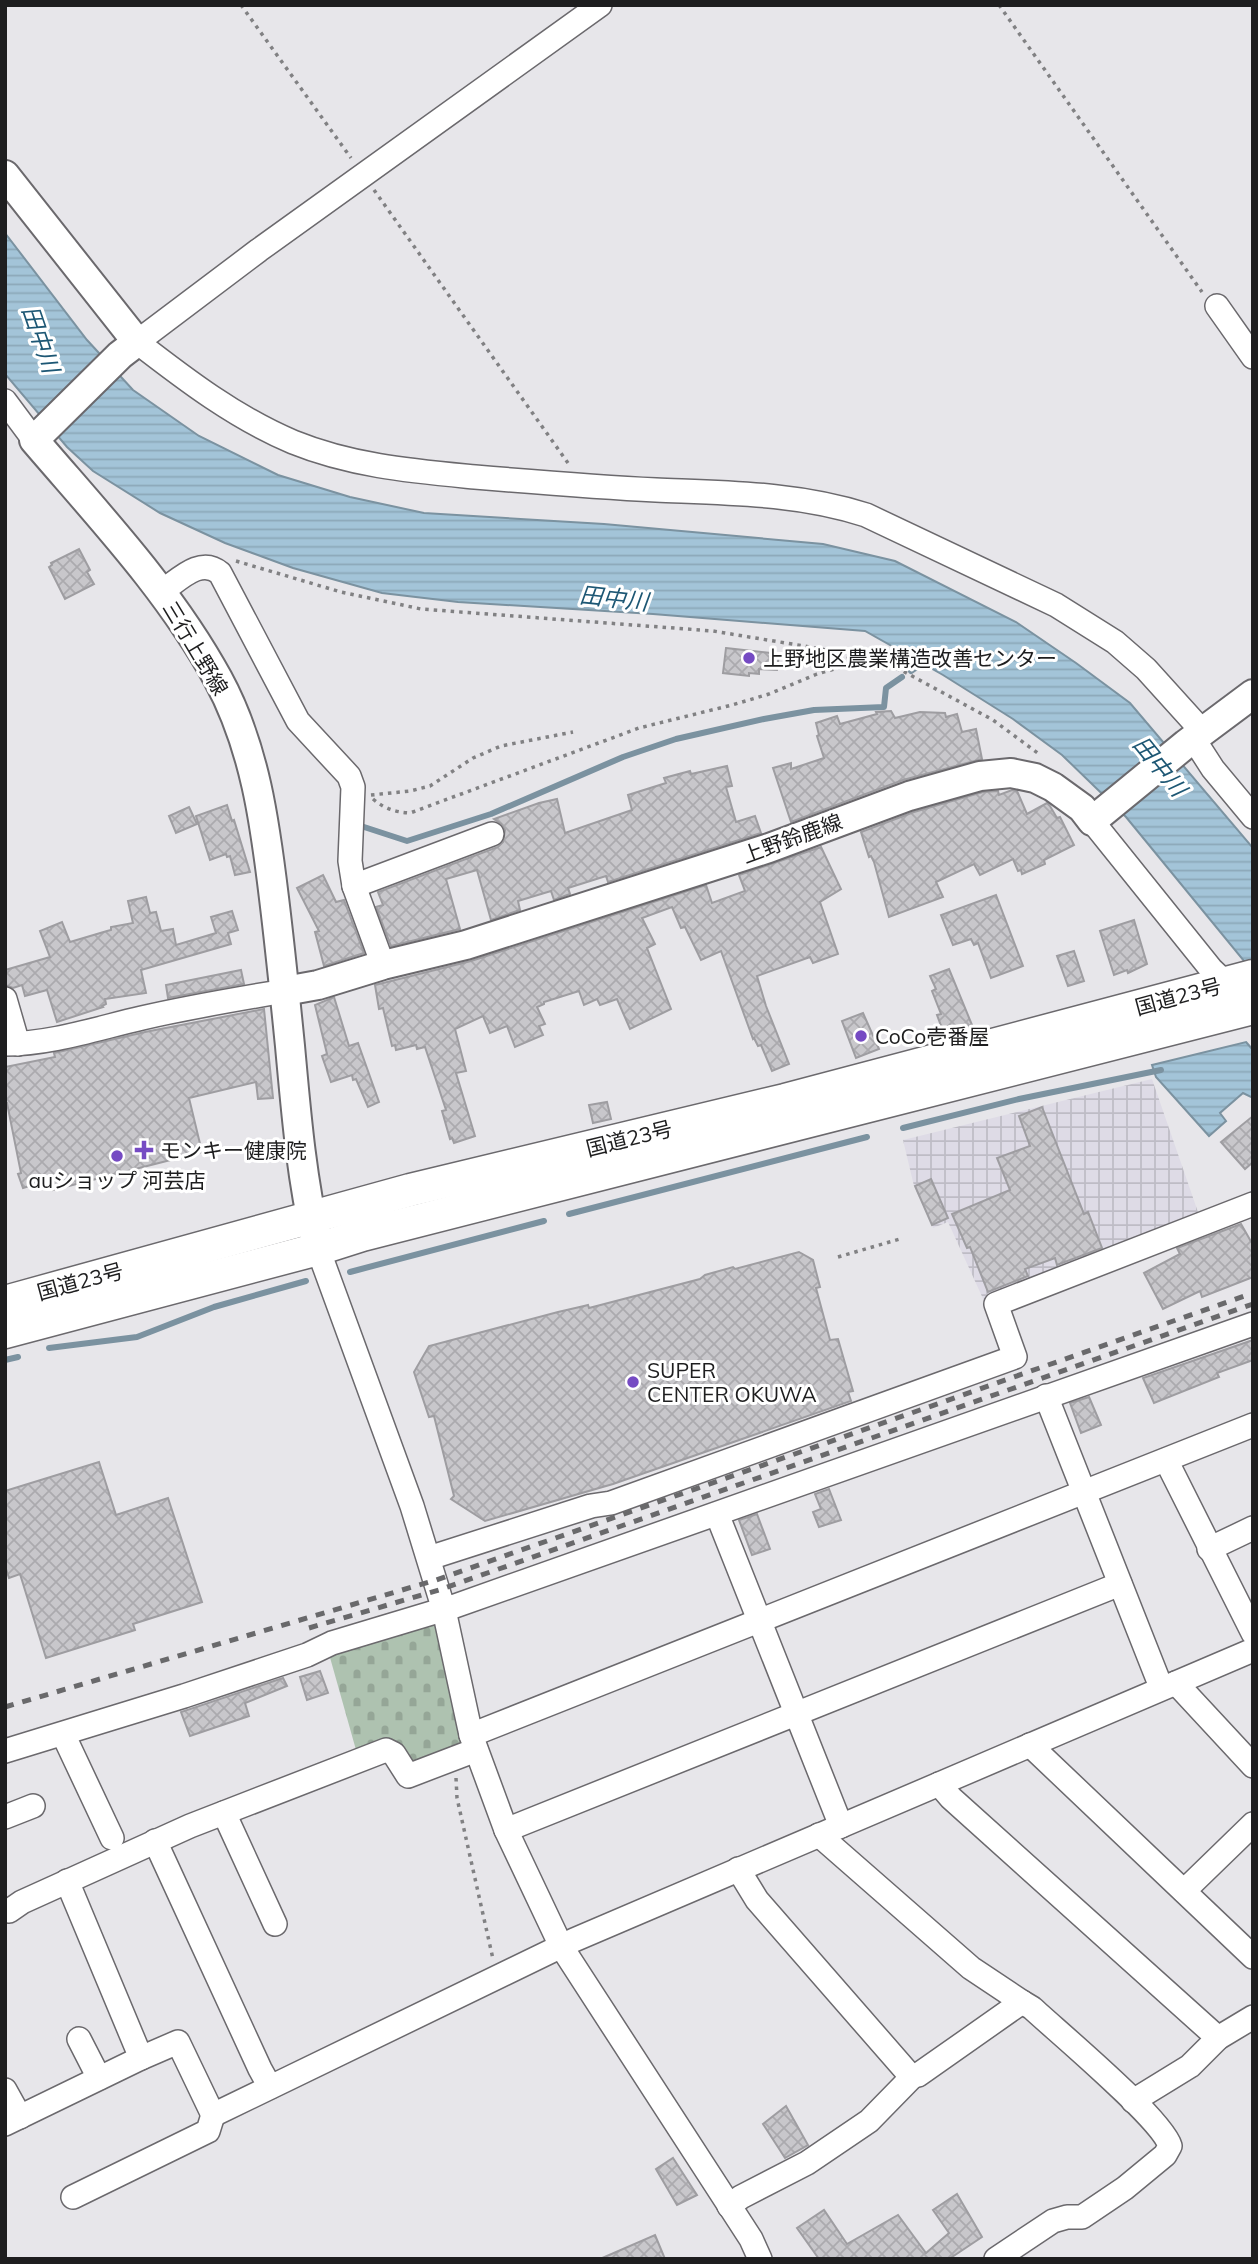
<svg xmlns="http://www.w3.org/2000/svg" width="1258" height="2264" font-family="Mulish,'Noto Sans JP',sans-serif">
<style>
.industrial{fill:url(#industrial-grid)}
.cemetery{fill:url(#cemetery-stones)}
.water{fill:url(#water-rules);stroke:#7b92a0;stroke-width:2}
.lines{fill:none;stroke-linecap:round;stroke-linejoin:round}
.stream{stroke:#7b92a0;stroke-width:6}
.building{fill:url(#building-cross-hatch);stroke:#9e9da1;stroke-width:2}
.minor-casing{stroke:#6b696d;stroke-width:26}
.major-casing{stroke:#6b696d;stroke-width:32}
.highway-casing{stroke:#6b696d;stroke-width:35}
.path{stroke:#818183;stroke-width:3.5;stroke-dasharray:3.5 5;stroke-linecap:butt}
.minor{stroke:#fff;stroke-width:23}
.major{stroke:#fff;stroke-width:28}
.highway{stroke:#fff;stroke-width:32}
.rail{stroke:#69696b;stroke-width:5;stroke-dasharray:9 9;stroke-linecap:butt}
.poi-dot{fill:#754ac3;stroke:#fff;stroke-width:2.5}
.labels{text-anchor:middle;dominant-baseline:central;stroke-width:6;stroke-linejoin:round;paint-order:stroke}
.street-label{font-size:21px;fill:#1e1e1f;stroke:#fff}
.poi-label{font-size:21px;fill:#1e1e1f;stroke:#fff;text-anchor:start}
.water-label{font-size:23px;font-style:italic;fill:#1d5774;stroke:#fff}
</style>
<defs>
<pattern id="industrial-grid" width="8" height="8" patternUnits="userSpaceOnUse" patternTransform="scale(1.75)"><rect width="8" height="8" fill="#dedbe6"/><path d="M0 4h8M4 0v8" fill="none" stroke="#bebcc5"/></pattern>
<pattern id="cemetery-stones" width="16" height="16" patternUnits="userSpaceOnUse" patternTransform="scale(1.75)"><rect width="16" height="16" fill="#aec2b0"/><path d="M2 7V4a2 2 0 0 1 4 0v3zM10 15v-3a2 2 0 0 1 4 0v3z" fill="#95a697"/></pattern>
<pattern id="water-rules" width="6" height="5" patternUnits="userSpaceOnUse" patternTransform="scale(1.75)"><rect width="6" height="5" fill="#a3c4d8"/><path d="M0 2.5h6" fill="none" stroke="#8ca8b9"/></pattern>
<pattern id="building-cross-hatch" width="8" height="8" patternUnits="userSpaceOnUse" patternTransform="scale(1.75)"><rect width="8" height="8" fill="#c8c7cb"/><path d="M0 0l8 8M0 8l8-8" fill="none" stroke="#abaaae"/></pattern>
</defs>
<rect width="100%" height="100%" fill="#e7e6ea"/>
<polygon class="industrial" points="1152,1079 1199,1215 985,1303 948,1222 933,1228 914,1186 903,1140"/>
<polygon class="cemetery" points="429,1622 435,1626 462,1746 413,1769 356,1750 329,1654"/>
<g class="water">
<polygon points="5,233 87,340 133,390 199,436 278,475 350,497 424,513 604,524 823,544 895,561 1016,622 1076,663 1130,703 1253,848 1253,972 1126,817 1062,755 1013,719 943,675 865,631 653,614 458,602 382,593 293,568 225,543 160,513 93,471 67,447 5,374"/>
<polygon points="1246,1042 1253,1050 1253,1098 1243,1093 1220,1113 1226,1121 1209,1136 1156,1077 1152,1065"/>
</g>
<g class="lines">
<g class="stream">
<polyline points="911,671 927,660"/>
<polyline points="361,826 407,841 491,814 623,757 676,739 764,719 814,710 884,707 886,688 902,677"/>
<polyline points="903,1128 1019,1099 1161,1070"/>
<polyline points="569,1214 867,1137"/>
<polyline points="350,1272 544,1221"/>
<polyline points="49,1348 137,1337 214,1307 306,1281"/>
<polyline points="5,1360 18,1357"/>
</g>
</g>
<g class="building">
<polygon points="79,549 90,570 87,572 94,584 65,599 49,567 52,565 51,563"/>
<polygon points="726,648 779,654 777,670 759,669 759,674 749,673 749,676 723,673"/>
<polygon points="891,711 895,718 920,712 945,713 946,717 957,714 962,732 976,729 982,759 903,780 791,822 773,768 791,763 791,769 824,758 817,736 819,735 816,723 837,716 840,724 877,714 876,712"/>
<polygon points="727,766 732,786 726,787 736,822 755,816 761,833 608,882 606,876 568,888 570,894 554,900 551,891 518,901 520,910 491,920 477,870 446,879 460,929 391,946 376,907 383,905 378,892 498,847 503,842 505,830 501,824 494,819 539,803 557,799 565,833 632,810 628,795 666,783 664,778 690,771 691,774"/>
<polygon points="1012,790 1017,791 1027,814 1047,803 1050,806 1057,818 1060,817 1074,845 1044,860 1045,864 1022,874 1021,870 1018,871 1013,859 980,875 974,864 936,882 943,897 889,917 874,862 871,856 869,857 861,832 914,812 983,792 998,791 999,795"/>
<polygon points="227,805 232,821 234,820 250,872 235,875 230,856 227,857 226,854 210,860 196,816"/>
<polygon points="189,807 197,824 176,833 169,816"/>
<polygon points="821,847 841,889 820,902 838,954 813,963 810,957 757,976 766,1006 789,1064 772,1071 761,1045 758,1046 754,1038 753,1039 721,951 701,960 685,927 681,928 672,907 642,918 655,944 647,948 671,1009 630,1029 617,999 600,1005 597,999 584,1005 579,991 544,1002 544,1004 537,1007 545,1024 539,1026 543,1035 515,1047 507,1026 490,1033 483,1016 455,1029 466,1071 456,1073 475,1136 454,1143 452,1138 450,1139 442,1111 446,1110 425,1047 417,1049 416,1045 396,1050 395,1045 392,1046 383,1008 379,1009 375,985 471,961 706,885 712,903 745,891 739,875"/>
<polygon points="323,875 336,902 344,900 364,953 324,966 315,932 319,931 297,888"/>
<polygon points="996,895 1023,966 991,978 978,943 974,945 971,939 953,945 941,915"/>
<polygon points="146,897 150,913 156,912 161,931 173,929 176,945 216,933 211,917 232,911 238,930 228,933 231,944 141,970 146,993 105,999 106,1004 102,1006 103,1007 57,1022 47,990 25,996 22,985 13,988 5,985 5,970 50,957 40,931 62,922 70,942 107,931 111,930 111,927 133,923 128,901"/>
<polygon points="1134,920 1147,964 1128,973 1127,970 1114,975 1100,931"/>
<polygon points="1074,951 1084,981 1068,986 1057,956"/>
<polygon points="949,969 972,1025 949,1034 947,1029 943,1031 937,1015 941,1014 932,991 936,989 930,976"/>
<polygon points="241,970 244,984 168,998 166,985"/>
<polygon points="334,997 349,1046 358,1043 379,1102 368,1107 356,1079 353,1080 352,1075 331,1082 322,1056 327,1054 315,1005"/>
<polygon points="264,1009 273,1098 258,1099 256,1082 189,1098 202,1152 53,1190 50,1180 23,1188 18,1174 21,1173 7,1103 5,1103 5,1067 55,1057 54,1053 145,1032"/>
<polygon points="863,1013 879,1049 856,1058 842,1021"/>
<polygon points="607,1102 611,1119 593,1123 589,1105"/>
<polygon points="1042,1107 1084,1214 1088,1212 1102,1248 1057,1265 1055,1258 1025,1269 1028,1276 988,1292 970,1247 967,1248 952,1214 1010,1190 997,1158 1030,1146 1019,1116"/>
<polygon points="1253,1116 1253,1162 1245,1169 1221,1142"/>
<polygon points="931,1179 948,1218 932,1225 915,1186"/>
<polygon points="1241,1224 1253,1245 1253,1277 1202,1297 1200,1291 1163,1309 1144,1273 1180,1254 1177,1248"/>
<polygon points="799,1252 813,1260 820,1287 816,1288 830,1340 838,1339 853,1391 848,1392 851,1401 613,1484 485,1521 451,1499 454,1496 434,1416 429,1417 414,1372 429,1346 558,1312 584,1306 588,1305 589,1308 700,1279 705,1275 733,1267 735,1269"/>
<polygon points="1253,1340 1253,1360 1217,1373 1219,1377 1154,1403 1143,1378"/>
<polygon points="1089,1397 1101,1425 1081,1433 1070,1403"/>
<polygon points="99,1462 116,1515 168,1498 202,1602 133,1624 135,1630 46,1658 20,1574 9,1578 5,1566 5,1491"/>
<polygon points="829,1489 841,1520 819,1527 813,1512 821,1509 815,1494"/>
<polygon points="757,1514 770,1549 752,1555 739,1520"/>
<polygon points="320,1671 328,1693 307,1700 300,1677"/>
<polygon points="283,1678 287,1686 245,1703 249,1716 190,1736 181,1712"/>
<polygon points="786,2106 808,2145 785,2158 763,2124"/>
<polygon points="673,2158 697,2195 677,2205 656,2169"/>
<polygon points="957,2194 982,2237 949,2259 819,2259 797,2228 824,2210 847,2244 898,2215 926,2253 949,2233 933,2210"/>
<polygon points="655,2235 665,2259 600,2259"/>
</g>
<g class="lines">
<defs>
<g id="minor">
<path d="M600,5L259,250L137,342C186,380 236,418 293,442C352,466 413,471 475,477C535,482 595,487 656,490C727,493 798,493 866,515L1056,605L1115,642L1146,669L1203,732"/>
<polyline points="1217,306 1253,357"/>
<polyline points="5,401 34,440"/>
<path d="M161,592C178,581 200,556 220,573L298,721L349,776L353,787L350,861L354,886L383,965"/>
<polyline points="1193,738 1213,769 1253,817"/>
<polyline points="1092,821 1211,969 1233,990"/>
<polyline points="354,886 492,834"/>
<polyline points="5,999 18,1044"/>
<path d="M5,1044C51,1044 98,1028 142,1018C189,1007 237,999 285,991"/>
<polyline points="318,1249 412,1506 444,1610 471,1735 506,1830 561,1946 751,2239 760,2259"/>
<polyline points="1046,1396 1161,1687"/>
<polyline points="1166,1460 1253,1633"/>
<polyline points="717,1514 841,1826"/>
<polyline points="1209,1549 1253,1528"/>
<polyline points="429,1558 591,1506 611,1503 1015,1357 996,1304 1253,1204"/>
<polyline points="1176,1683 1253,1766"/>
<polyline points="63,1734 112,1838"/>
<polyline points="471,1735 1253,1425"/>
<polyline points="1030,1745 1253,1957"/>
<polyline points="5,1751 184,1696 307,1655 332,1643 455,1606 1253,1324"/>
<polyline points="939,1784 951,1798 1218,2038"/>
<polyline points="224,1813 275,1924"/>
<polyline points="5,1817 33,1806"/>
<polyline points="506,1830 1120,1584"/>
<polyline points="155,1841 260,2069 270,2087"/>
<polyline points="738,1869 757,1900 908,2073 913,2076 918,2075 1022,2002 971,1968 819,1835"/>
<polyline points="67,1881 141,2058"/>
<polyline points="1184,1891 1253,1824"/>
<polyline points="9,1911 22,1902 190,1826 386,1750 394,1754 408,1776 476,1750"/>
<polyline points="79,2039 99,2078"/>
<polyline points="5,2090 20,2117"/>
<polyline points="1133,2101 1190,2066 1218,2038 1253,2017"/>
<polyline points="5,2124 141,2058 178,2042 213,2115 574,1940 1253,1650"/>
<polyline points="73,2197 208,2131 213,2115"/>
<polyline points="729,2206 741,2197 807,2163 869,2121 913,2076"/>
<path d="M996,2259L1053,2221L1067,2217H1082L1125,2188L1165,2155L1170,2146C1162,2119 1059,2033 1032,2008L1022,2002"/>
</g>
<g id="major">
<path d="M5,175L137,342L120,355L34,440C99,516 170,591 218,679C255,747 265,823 274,898C280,947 285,996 290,1046C296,1111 301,1175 316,1240"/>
<polyline points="285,991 318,985 383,965 466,945 769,848 909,796 980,776 1011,773 1035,778 1053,787 1082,808 1092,821 1186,744 1253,694"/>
</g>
<g id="highway">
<polyline points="5,1302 410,1190 785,1100 1253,976"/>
<polyline points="5,1332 318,1249 362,1235 1253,1008"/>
</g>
</defs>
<use href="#minor" class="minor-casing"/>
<use href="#major" class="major-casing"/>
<use href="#highway" class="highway-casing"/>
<g class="path">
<polyline points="241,5 351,158"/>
<polyline points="999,5 1202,292"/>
<polyline points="374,190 568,463"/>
<polyline points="236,561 341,592 421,609 713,631 822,649 861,661"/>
<polyline points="371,795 410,791 430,786 473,758 501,746 573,732"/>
<path d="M373,799C385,809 395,812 410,813L639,728L732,705L769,694L817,674L862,661L901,670L993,720L1039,754"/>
<polyline points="838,1257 900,1239"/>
<polyline points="456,1778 457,1798 493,1959"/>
</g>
<use href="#minor" class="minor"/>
<use href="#major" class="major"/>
<use href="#highway" class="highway"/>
<g class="rail">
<polyline points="309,1628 439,1590 1253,1304"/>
<polyline points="5,1707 436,1580 1253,1293"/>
</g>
</g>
<g class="poi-dot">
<circle cx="749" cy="658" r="7"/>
<circle cx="861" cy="1036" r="7"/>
<path d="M140.5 1139.5h7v7h7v7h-7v7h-7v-7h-7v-7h7z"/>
<circle cx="117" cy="1156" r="7"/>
<circle cx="633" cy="1382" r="7"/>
</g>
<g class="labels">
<g class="street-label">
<text transform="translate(196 648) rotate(59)">三行上野線</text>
<text transform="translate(792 838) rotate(-20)">上野鈴鹿線</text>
<text transform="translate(1178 996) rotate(-15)">国道23号</text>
<text transform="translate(629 1138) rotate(-14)">国道23号</text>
<text transform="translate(80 1281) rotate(-15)">国道23号</text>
</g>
<g class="poi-label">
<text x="763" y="658">上野地区農業構造改善センター</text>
<text x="875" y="1036">CoCo壱番屋</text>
<text x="160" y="1150">モンキー健康院</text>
<text x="117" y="1180" text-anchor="middle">auショップ 河芸店</text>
<text x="647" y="1370">SUPER<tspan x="647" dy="24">CENTER OKUWA</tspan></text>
</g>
<g class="water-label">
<text transform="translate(41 339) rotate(71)">田中川</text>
<text transform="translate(614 598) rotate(6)">田中川</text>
<text transform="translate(1160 766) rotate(51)">田中川</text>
</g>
</g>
<rect width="1258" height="2264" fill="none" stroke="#1e1e1f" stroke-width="14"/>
</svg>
